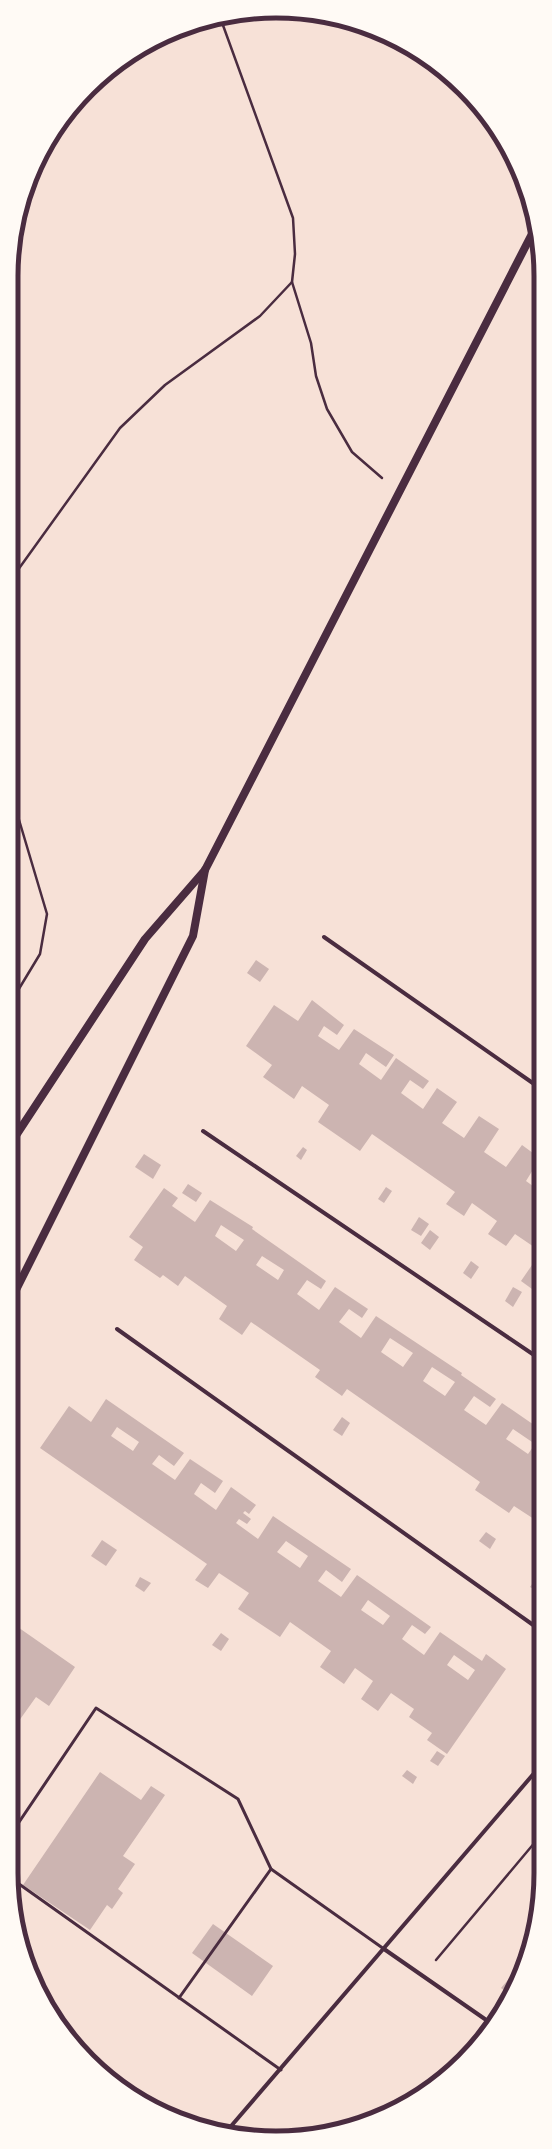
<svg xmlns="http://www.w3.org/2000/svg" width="552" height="2149" font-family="'IBM Plex Serif',serif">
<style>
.building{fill:#ccb4b1;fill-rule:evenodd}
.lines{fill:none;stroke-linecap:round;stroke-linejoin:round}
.path{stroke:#4a2c40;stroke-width:2.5}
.service{stroke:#4a2c40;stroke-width:3}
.minor{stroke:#4a2c40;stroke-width:4}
.secondary{stroke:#4a2c40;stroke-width:8}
.rim{fill:none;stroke:#4a2c40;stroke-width:5}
</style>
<rect width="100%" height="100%" fill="#f7e1d7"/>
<g class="building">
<polygon points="256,960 269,969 260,982 247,973"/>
<polygon points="312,1000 344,1025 337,1035 324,1026 318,1036 339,1050 354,1029 394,1055 386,1067 366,1053 359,1064 381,1080 396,1058 429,1081 423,1089 410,1080 401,1093 423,1109 437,1088 457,1102 442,1123 464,1138 479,1116 499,1129 484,1152 506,1167 522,1145 537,1156 537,1170 534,1168 526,1181 537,1189 537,1249 515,1234 506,1246 488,1234 497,1221 472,1203 464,1216 446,1204 455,1192 372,1134 360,1151 318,1122 329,1105 302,1086 294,1099 263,1077 272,1065 246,1046 274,1005 298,1021"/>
<polygon points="303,1147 307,1150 301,1160 296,1156"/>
<polygon points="144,1154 161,1165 153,1179 135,1167"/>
<polygon points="188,1184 202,1193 196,1202 182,1193"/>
<polygon points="386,1187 392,1191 384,1203 378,1199"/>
<path d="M164,1188L178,1198L172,1206L195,1222L210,1200L253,1227L252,1229L326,1281L321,1289L307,1280L297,1294L319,1310L335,1287L368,1309L362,1318L349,1309L339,1322L361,1338L376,1316L462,1373L461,1375L496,1399L490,1407L474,1396L464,1410L486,1425L502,1403L537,1427V1521L514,1506L509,1513L475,1490L480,1482L347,1389L342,1396L315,1377L320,1370L251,1322L242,1335L219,1319L227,1306L185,1276L178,1286L163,1275L160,1278L134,1260L143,1247L129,1237ZM221,1225L244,1240L236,1251L215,1236ZM262,1256L284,1270L278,1280L256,1265ZM390,1338L413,1353L403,1367L381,1352ZM432,1367L455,1382L445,1396L423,1381ZM513,1429L535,1444L528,1454L506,1439Z"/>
<polygon points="419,1217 429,1224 421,1236 411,1230"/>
<polygon points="430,1230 439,1237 430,1250 421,1243"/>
<polygon points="471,1261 479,1267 471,1279 463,1273"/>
<polygon points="532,1265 537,1269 537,1282 532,1289 521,1281"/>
<polygon points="513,1287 522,1292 513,1307 505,1301"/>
<path d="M106,1399L184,1453L174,1466L159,1455L152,1464L175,1480L190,1459L223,1481L215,1493L201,1483L194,1494L216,1510L231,1487L256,1505L249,1514L245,1511L243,1513L251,1519L247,1524L239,1519L236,1523L258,1539L273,1516L351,1569L342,1582L326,1570L318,1581L341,1597L357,1575L431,1627L425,1634L412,1625L402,1639L424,1655L440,1632L482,1661L486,1654L506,1669L447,1754L427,1740L432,1733L409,1717L414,1709L391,1693L378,1711L361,1699L373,1681L355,1668L344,1684L320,1667L331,1651L290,1622L280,1637L238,1609L249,1593L219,1573L208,1588L195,1580L207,1564L40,1448L69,1406L91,1422ZM117,1427L139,1442L133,1451L111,1436ZM286,1541L308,1556L300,1568L277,1552ZM368,1600L390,1616L383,1625L361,1610ZM454,1655L475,1670L468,1680L447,1665Z"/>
<polygon points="342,1417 350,1423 342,1436 333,1430"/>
<polygon points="486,1532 496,1539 490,1549 479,1541"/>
<polygon points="102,1540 117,1550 106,1566 91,1556"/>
<polygon points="140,1577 151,1583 144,1592 135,1586"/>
<polygon points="537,1577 537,1591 530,1587"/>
<polygon points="12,1623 75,1667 49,1706 36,1697 11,1732"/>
<polygon points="221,1633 229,1639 221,1651 212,1645"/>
<polygon points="437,1751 445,1756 438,1766 430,1761"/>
<polygon points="407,1770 417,1777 413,1784 402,1776"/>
<polygon points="100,1772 141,1800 151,1786 165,1795 123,1856 135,1864 118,1889 123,1893 112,1909 107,1905 90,1930 23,1885"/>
<polygon points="213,1924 273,1966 252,1996 192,1953"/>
<polygon points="514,1973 517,1976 510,1994 501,1988"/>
</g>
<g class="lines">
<g class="path">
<polyline points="292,282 311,343 316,376 327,409 352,452 382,478"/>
<polyline points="15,574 120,428 165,385 260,316 292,282 295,254 293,218 220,17"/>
<polyline points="14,997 40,954 47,914 14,803"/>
<polyline points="436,1960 536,1841"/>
<polyline points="149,2104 158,2110"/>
</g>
<g class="service">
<polyline points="11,1834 96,1708 238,1799 271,1869 384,1949"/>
<polyline points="12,1879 281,2070"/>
<polyline points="179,1998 271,1869"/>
</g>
<g class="minor">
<polyline points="324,937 537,1086"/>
<polyline points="203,1131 537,1357"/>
<polyline points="117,1329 536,1627"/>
<polyline points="384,1949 492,2024"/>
<polyline points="226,2132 536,1771"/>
</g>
<g class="secondary">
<polyline points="13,1140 145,939 205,870 535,228"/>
<polyline points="13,1296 193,936 205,870"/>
<polyline points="90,2060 130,2093"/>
</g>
</g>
<path d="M0 0H552V2149H0ZM276 18H276A258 258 0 0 1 534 276V1873A258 258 0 0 1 276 2131H276A258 258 0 0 1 18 1873V276A258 258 0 0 1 276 18Z" fill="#fffaf5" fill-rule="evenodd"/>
<path class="rim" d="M276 18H276A258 258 0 0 1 534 276V1873A258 258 0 0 1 276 2131H276A258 258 0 0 1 18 1873V276A258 258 0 0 1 276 18Z"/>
</svg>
